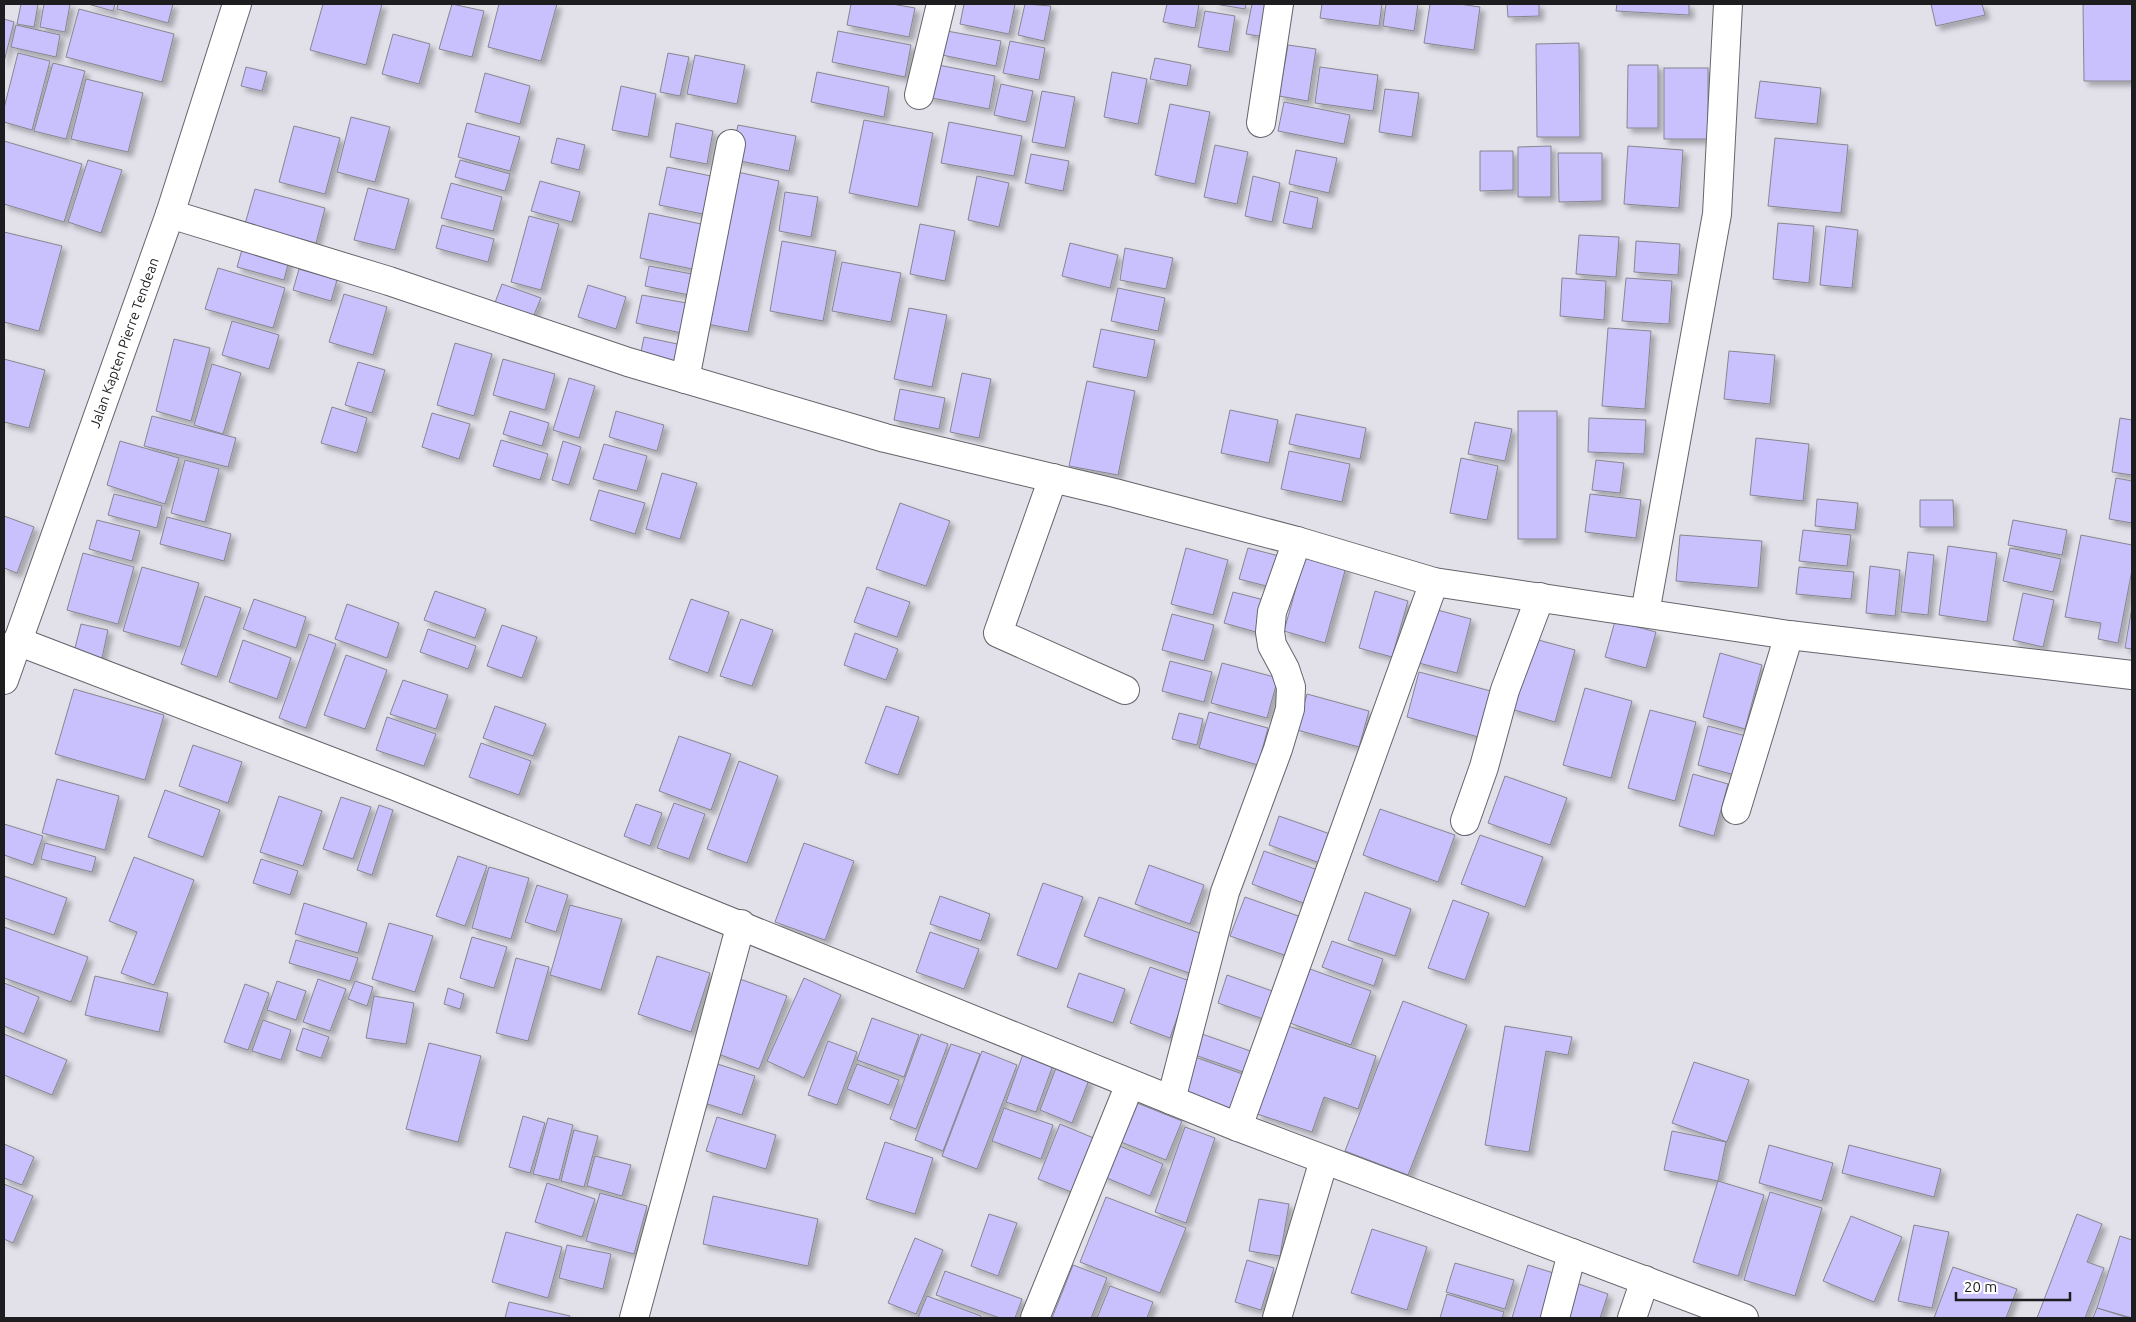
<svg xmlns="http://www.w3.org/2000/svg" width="2136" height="1322" font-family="Ubuntu,sans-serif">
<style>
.building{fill:#c8c1fe;stroke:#86868e;filter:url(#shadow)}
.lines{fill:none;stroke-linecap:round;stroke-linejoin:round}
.minor-casing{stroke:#64646b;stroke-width:30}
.secondary-casing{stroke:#64646b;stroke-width:30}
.minor{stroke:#fff;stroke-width:28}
.secondary{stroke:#fff;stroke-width:28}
.labels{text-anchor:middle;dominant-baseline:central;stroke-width:5;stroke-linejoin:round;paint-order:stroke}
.street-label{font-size:14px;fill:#1d1d20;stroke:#fff}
</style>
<defs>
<filter id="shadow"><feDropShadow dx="4.5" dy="4.5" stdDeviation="2.5" flood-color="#0004"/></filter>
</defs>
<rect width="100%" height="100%" fill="#e2e1ea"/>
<g class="building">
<polygon points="21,4 38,4 34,27 17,24"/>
<polygon points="44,4 70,4 65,32 40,27"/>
<polygon points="88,4 115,4 113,11"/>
<polygon points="118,4 173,4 168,23 117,9"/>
<polygon points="323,4 382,4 366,65 310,50"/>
<polygon points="452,4 484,11 472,57 439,49"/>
<polygon points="499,4 557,4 541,61 488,47"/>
<polygon points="851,4 892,4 915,8 909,37 847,25"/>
<polygon points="964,4 1015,4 1009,34 960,24"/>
<polygon points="1025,4 1051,6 1044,41 1018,35"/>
<polygon points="1167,4 1199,4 1195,28 1163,22"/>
<polygon points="1215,4 1246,4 1245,9"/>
<polygon points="1252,4 1278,4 1272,38 1246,34"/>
<polygon points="1322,4 1382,4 1379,26 1320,18"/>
<polygon points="1386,4 1418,4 1414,31 1383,26"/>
<polygon points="1430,4 1459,4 1480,7 1474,50 1424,43"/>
<polygon points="1507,4 1539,4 1539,16 1508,17"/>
<polygon points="1617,4 1689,4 1689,15 1616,11"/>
<polygon points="1931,4 1982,4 1985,15 1936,26"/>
<polygon points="2083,4 2132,4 2132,81 2084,81"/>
<polygon points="79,9 174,34 162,82 66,57"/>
<polygon points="1205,11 1235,16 1229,52 1198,47"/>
<polygon points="4,19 14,22 4,62"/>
<polygon points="16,25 60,35 56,57 11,47"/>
<polygon points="838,31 911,45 905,77 832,62"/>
<polygon points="947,31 1001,41 996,66 942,55"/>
<polygon points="393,34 430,44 419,84 382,74"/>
<polygon points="1010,41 1045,48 1039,80 1003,73"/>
<polygon points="1579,43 1580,137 1537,137 1536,44"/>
<polygon points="1288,45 1316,49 1308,101 1279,96"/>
<polygon points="18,53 50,61 32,130 4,122 4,108"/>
<polygon points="668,53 689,57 680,96 660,92"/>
<polygon points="695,55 745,65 737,104 687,94"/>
<polygon points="1155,58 1191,65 1187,86 1150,79"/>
<polygon points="53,63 85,71 66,139 34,131"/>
<polygon points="933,64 995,76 989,109 927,97"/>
<polygon points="1628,65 1658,65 1658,128 1627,128"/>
<polygon points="246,67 267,72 262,91 241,86"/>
<polygon points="1320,67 1378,75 1373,111 1315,103"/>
<rect x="1664" y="68" width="44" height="71"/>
<polygon points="817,72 889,87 884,117 811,102"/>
<polygon points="1112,72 1147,79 1138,124 1104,117"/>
<polygon points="485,73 530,86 520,124 475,112"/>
<polygon points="86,79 143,93 128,152 71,139"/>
<polygon points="1760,81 1821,88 1817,124 1755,118"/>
<polygon points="1001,84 1033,91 1026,122 994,115"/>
<polygon points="621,86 656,94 648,137 612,130"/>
<polygon points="1385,89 1419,93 1412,137 1379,132"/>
<polygon points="1042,91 1075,97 1065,148 1032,142"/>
<polygon points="1284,102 1350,115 1344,144 1278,131"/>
<polygon points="1170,104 1210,112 1195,184 1155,175"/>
<polygon points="351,117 390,127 375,182 337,172"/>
<polygon points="864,120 933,133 918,207 849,193"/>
<polygon points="949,122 1022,136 1014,176 941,163"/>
<polygon points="467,123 520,137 510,171 458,157"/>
<polygon points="676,123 713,131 707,164 670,157"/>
<polygon points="738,125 796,136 789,171 731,159"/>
<polygon points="294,126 340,138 325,194 279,182"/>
<polygon points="557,138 585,145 579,170 551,163"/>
<polygon points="1775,138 1848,145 1841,213 1768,206"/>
<polygon points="4,141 82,164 64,222 4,204"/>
<polygon points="1215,145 1248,152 1237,204 1204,197"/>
<polygon points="1551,146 1551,197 1518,197 1518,147"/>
<polygon points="1628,146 1683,150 1679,208 1624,204"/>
<polygon points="1296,150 1337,158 1329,193 1289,184"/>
<polygon points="1480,151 1513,151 1513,190 1480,191"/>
<polygon points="1558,153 1602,153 1602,201 1559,202"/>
<polygon points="1031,154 1069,161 1063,191 1025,183"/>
<polygon points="88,160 122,170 101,233 68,222"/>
<polygon points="460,160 510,174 505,191 455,177"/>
<polygon points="667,167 716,177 708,215 659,205"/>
<polygon points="728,170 779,181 748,332 697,322"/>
<polygon points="977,176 1009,183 999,227 968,220"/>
<polygon points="1253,176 1280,183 1272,222 1245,216"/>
<polygon points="540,181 580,192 572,222 531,211"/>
<polygon points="451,183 502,197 493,231 441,218"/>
<polygon points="368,188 409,199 395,250 354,240"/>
<polygon points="255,189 325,208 316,243 245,224"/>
<polygon points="1290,191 1318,198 1312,229 1283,223"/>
<polygon points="785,192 818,197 811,237 779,231"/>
<polygon points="649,213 706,225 697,270 640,258"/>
<polygon points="529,216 559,224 541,290 511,282"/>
<polygon points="1778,223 1814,226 1809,283 1773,279"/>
<polygon points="920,224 955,231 945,281 910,274"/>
<polygon points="442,225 494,239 488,262 436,248"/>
<polygon points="1826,226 1858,230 1852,288 1820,285"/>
<polygon points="4,232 62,246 39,331 4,322"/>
<polygon points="1579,235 1619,237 1616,277 1576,274"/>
<polygon points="782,241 836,251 823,321 770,311"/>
<polygon points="1636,241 1680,244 1678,275 1634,272"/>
<polygon points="1070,243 1118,255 1110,288 1062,276"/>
<polygon points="243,246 289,260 284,280 237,267"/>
<polygon points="1125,248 1173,258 1166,289 1120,280"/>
<polygon points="842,262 901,273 891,322 832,311"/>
<polygon points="649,266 692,274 689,295 645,286"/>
<polygon points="218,268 285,288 273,328 205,309"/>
<polygon points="299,269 337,280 331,301 293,290"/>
<polygon points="1562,278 1606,281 1604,320 1560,316"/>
<polygon points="1626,278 1672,281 1669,324 1622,321"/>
<polygon points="502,284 541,298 531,322 493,308"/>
<polygon points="588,285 626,297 616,329 578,317"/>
<polygon points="1118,288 1165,298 1158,331 1111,321"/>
<polygon points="344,294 387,307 373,355 329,342"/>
<polygon points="642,295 692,304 686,334 636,323"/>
<polygon points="909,308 947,315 932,387 894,379"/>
<polygon points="232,321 279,335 269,369 222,355"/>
<polygon points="1608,328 1651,331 1645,409 1602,406"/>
<polygon points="1101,329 1155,340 1147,378 1093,367"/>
<polygon points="644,337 682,345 677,364 640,357"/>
<polygon points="174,339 210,348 191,421 156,411"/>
<polygon points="455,343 492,354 474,416 437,405"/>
<polygon points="1729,351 1775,355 1770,404 1724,399"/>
<polygon points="4,359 45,370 29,428 4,422"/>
<polygon points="503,359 555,374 545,410 493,395"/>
<polygon points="358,362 385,370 372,413 345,405"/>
<polygon points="212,364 241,373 223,434 194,425"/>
<polygon points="962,373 991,379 979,438 950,432"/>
<polygon points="569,378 595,386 579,438 553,430"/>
<polygon points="1087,381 1135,391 1118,475 1069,466"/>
<polygon points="900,389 945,398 939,429 894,420"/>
<polygon points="332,407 367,418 357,453 321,443"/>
<polygon points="1230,410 1278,420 1269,463 1221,453"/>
<polygon points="510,411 549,423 542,446 503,434"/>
<polygon points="616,411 664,425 657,451 609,437"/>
<rect x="1518" y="411" width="39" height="128"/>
<polygon points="432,413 470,424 459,459 422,447"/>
<polygon points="1296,414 1366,428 1360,459 1289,444"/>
<polygon points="152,416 236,438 228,467 144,446"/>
<polygon points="1589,418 1646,420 1644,454 1588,452"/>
<polygon points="2120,418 2132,420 2132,475 2112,472"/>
<polygon points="1475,422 1512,429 1505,461 1468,454"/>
<polygon points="1756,438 1809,444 1803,501 1750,495"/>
<polygon points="501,440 548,454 540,480 493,466"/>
<polygon points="120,441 179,458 165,504 107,485"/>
<polygon points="563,441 581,447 569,485 552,480"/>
<polygon points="604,444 647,456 637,491 593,479"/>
<polygon points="1289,451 1350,464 1342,502 1281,489"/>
<polygon points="1461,458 1498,466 1487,520 1450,513"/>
<polygon points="185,460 219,469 205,522 171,513"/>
<polygon points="1596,460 1624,463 1620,493 1592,490"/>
<polygon points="662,473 697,483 680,539 646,529"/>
<polygon points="2116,478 2132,481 2132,523 2109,519"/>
<polygon points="599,490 645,503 635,534 590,520"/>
<polygon points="114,494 162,506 157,528 108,515"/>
<polygon points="1590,494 1641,500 1636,538 1585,532"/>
<polygon points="1817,499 1858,503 1855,530 1815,526"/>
<polygon points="1920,500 1953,500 1954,527 1920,527"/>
<polygon points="900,503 950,521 926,586 876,569"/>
<polygon points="4,516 34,527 17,573 4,568"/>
<polygon points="167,517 231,534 224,561 160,544"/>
<polygon points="97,520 140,531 132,561 89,549"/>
<polygon points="2013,520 2067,530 2062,555 2008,545"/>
<polygon points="1803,530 1851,535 1847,566 1799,561"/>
<polygon points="1680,535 1762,541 1758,588 1676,581"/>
<polygon points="2081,535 2132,545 2132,570 2118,643 2098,639 2101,623 2065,617"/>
<polygon points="1948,546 1997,553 1987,622 1939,615"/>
<polygon points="1186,548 1228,560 1213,615 1171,604"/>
<polygon points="1248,548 1283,557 1274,588 1239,579"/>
<polygon points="2010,548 2061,559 2053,592 2003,581"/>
<polygon points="1908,552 1934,555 1928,615 1901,612"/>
<polygon points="83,553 134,567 118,624 67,610"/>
<polygon points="1305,556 1346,567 1325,643 1284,631"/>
<polygon points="1870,566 1900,570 1895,616 1866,613"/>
<polygon points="142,567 199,583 180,647 123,631"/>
<polygon points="1799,567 1854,572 1851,599 1796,594"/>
<polygon points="867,587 910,602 897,637 854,622"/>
<polygon points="435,591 486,609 475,638 424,620"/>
<polygon points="1375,591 1408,601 1392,657 1359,648"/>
<polygon points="1233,592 1272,602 1263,634 1224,623"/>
<polygon points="2023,593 2054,600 2043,647 2013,640"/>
<polygon points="205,596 241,608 217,677 181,664"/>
<polygon points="254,599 306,617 296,648 243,629"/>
<polygon points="691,599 729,612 708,673 669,659"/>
<polygon points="347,604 399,623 387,658 335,639"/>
<polygon points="2132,607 2132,649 2125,648"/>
<polygon points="1430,608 1471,619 1457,673 1415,662"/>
<polygon points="1172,614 1214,625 1204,661 1162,650"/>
<polygon points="741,619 773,630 752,686 720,676"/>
<polygon points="1615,621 1656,632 1646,668 1605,657"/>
<polygon points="81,624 108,630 102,658 74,652"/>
<polygon points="502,625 537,637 522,678 487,666"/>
<polygon points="428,629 476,646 468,669 420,652"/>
<polygon points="855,633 898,649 886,680 844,665"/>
<polygon points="309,634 336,644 306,728 279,718"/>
<polygon points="1531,638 1575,650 1555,722 1511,709"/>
<polygon points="243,640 291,658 277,699 229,682"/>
<polygon points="1720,653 1762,665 1745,729 1703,717"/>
<polygon points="346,655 387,670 365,729 324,715"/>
<polygon points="1170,661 1212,672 1204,702 1162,691"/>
<polygon points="1222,663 1278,678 1267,718 1211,703"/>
<polygon points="1419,672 1502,694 1489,740 1407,717"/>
<polygon points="403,680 448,695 436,729 390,714"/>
<polygon points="1585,688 1632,701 1611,778 1563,765"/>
<polygon points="74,689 164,715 145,780 55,754"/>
<polygon points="1307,694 1369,711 1359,747 1297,730"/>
<polygon points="495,706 546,724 533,756 483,738"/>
<polygon points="886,706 919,717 898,775 865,763"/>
<polygon points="1650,710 1696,722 1675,801 1628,788"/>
<polygon points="1209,712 1268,728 1258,765 1199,748"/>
<polygon points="1179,713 1203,719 1197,745 1172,739"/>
<polygon points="387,717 436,734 424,766 376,750"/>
<polygon points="1708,726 1746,736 1735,775 1698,765"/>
<polygon points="679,736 731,754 711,810 659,791"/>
<polygon points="481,743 531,761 519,795 469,777"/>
<polygon points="193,745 242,762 228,803 179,786"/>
<polygon points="739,761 778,776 747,863 707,849"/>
<polygon points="1693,774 1728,784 1714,836 1679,826"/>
<polygon points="1505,776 1567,798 1550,845 1488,823"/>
<polygon points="57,779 119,796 105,850 42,833"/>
<polygon points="165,790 220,810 203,857 148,837"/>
<polygon points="279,796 322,811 303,866 260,852"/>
<polygon points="341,797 371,807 353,859 323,849"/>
<polygon points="674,803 705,814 689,859 657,848"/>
<polygon points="636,804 662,813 650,846 624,836"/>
<polygon points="379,805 393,810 372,875 357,870"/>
<polygon points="1380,809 1455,835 1438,882 1363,855"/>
<polygon points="1279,816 1330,834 1320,863 1269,845"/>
<polygon points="4,824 43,836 33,865 4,855"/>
<polygon points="1480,835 1543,857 1525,907 1461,884"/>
<polygon points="45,843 96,857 92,872 41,859"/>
<polygon points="804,843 854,861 825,940 775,922"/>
<polygon points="1264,851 1318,870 1306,904 1252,884"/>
<polygon points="458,856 487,866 465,926 436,916"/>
<polygon points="134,857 194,880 154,985 121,973 137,932 109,921"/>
<polygon points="261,859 298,871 290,895 253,883"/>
<polygon points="1149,865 1204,885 1190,924 1135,904"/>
<polygon points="489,867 529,878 511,939 472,928"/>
<polygon points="4,876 67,898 54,935 4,918"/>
<polygon points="1043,883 1083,897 1057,969 1017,955"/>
<polygon points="537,885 568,895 556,932 525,922"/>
<polygon points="1365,892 1411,909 1395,956 1348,940"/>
<polygon points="940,896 990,914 981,941 930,924"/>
<polygon points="1099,897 1205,935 1192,974 1084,936"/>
<polygon points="1245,897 1301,917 1287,956 1230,936"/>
<polygon points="1453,900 1489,913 1465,980 1428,968"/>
<polygon points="304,903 367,923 358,953 295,934"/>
<polygon points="570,905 622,919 601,990 550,975"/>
<polygon points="389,923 433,936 415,992 372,979"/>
<polygon points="4,927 88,957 71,1002 4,978"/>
<polygon points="930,932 979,949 964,989 916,972"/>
<polygon points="472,937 507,947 494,988 460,978"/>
<polygon points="296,940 358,958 350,981 289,963"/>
<polygon points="1332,941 1383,959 1374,986 1322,967"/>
<polygon points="657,956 710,973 691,1032 638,1014"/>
<polygon points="516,958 549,967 528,1041 496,1033"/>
<polygon points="1150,967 1190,981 1170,1038 1130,1023"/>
<polygon points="1310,969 1371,991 1351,1045 1290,1023"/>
<polygon points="1079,973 1125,989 1113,1023 1067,1007"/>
<polygon points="1227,975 1275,992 1266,1020 1218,1003"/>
<polygon points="95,976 168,993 159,1032 85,1015"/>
<polygon points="737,978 787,996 759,1069 710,1051"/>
<polygon points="804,978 841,995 804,1078 767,1061"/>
<polygon points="318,979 346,989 330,1031 303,1022"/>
<polygon points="277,981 306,991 296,1020 267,1010"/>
<polygon points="355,981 373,987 367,1006 348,999"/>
<polygon points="4,983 39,997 24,1034 4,1026"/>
<polygon points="245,984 269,993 248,1050 224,1042"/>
<polygon points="448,988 464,994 460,1009 444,1004"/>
<polygon points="374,996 414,1003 406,1044 366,1038"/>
<polygon points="1403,1001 1467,1025 1408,1175 1345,1151"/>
<polygon points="872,1018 919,1035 904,1077 857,1060"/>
<polygon points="263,1020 291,1030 281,1060 252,1051"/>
<polygon points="1288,1026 1376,1056 1358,1109 1324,1097 1312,1132 1257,1114"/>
<polygon points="1505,1026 1572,1037 1568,1055 1546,1051 1529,1152 1485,1145"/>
<polygon points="303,1028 329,1037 321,1058 296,1050"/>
<polygon points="4,1034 67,1060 52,1095 4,1075"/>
<polygon points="921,1034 948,1044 916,1129 890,1119"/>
<polygon points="1202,1034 1256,1053 1249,1074 1195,1055"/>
<polygon points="828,1041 857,1052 837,1105 808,1095"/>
<polygon points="429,1043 481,1056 458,1142 406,1129"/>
<polygon points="951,1044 980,1054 943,1151 915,1140"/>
<polygon points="982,1051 1017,1065 977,1169 942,1156"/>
<polygon points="1023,1054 1053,1065 1036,1112 1006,1102"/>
<polygon points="1192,1056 1248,1076 1235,1113 1178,1093"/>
<polygon points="711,1062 755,1076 742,1115 698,1101"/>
<polygon points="1694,1062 1749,1080 1727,1142 1672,1123"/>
<polygon points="857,1064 899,1080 889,1105 847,1089"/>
<polygon points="1056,1068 1089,1080 1072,1123 1040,1110"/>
<polygon points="1132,1101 1182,1121 1166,1160 1116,1140"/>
<polygon points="1004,1108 1053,1125 1041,1159 992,1141"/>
<polygon points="523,1116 545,1123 530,1173 509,1167"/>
<polygon points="717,1117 776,1135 766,1169 706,1151"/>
<polygon points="548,1118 573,1125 559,1180 533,1174"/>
<polygon points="1060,1124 1096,1139 1074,1193 1038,1179"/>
<polygon points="1185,1127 1215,1138 1186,1223 1155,1212"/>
<polygon points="574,1130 598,1136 584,1187 561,1181"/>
<polygon points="1672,1131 1726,1142 1718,1181 1664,1170"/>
<polygon points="885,1142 933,1158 915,1214 866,1199"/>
<polygon points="4,1144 34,1157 22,1185 4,1178"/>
<polygon points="1115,1144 1163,1164 1150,1196 1102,1176"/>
<polygon points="1769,1145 1833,1163 1822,1201 1759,1183"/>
<polygon points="1849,1145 1941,1169 1934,1197 1842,1173"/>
<polygon points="595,1156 631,1165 622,1196 587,1186"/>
<polygon points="1718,1181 1764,1195 1738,1276 1693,1262"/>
<polygon points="547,1183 595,1199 582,1237 535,1222"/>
<polygon points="4,1184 33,1196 13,1243 4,1239"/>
<polygon points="1770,1192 1822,1208 1795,1296 1744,1280"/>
<polygon points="600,1193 647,1206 634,1254 586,1241"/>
<polygon points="713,1196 818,1219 808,1266 703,1244"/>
<polygon points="1106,1197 1186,1228 1160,1293 1080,1262"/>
<polygon points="1259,1199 1289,1204 1280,1256 1249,1251"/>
<polygon points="989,1214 1017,1223 998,1276 971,1266"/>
<polygon points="2077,1214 2102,1224 2087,1262 2104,1268 2085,1318 2037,1318"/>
<polygon points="1851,1216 1902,1237 1874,1302 1823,1281"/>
<polygon points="1914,1225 1949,1232 1932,1308 1898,1301"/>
<polygon points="1372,1229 1427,1247 1407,1310 1351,1293"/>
<polygon points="506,1232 562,1247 548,1298 492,1282"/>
<polygon points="2120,1236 2132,1240 2132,1318 2097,1308"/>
<polygon points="915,1238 943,1250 916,1314 888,1303"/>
<polygon points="567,1245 611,1254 603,1289 559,1278"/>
<polygon points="1247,1260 1274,1268 1261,1310 1235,1302"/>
<polygon points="1455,1263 1514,1280 1505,1309 1446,1292"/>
<polygon points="1073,1265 1107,1278 1091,1318 1052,1318"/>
<polygon points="1528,1265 1563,1276 1549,1318 1512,1318"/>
<polygon points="1953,1267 2017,1289 2006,1318 1934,1318"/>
<polygon points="945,1271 1022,1299 1015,1318 1000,1318 936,1295"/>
<polygon points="1573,1282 1608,1294 1600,1318 1561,1318"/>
<polygon points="1110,1286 1153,1302 1147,1318 1097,1318"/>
<polygon points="1447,1294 1504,1312 1502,1318 1440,1318"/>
<polygon points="927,1296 981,1316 980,1318 918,1318"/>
<polygon points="509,1302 570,1316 569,1318 505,1318"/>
<polygon points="2097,1308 2129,1318 2093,1318"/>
</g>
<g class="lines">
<defs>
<g id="minor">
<polyline points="919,95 941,4"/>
<polyline points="1261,123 1279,4"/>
<polyline points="170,214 389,281 628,362 885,438 1115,493 1297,541 1434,582 1789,635 2132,675"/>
<polyline points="685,379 731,144"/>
<polyline points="1053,478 998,633 1125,690"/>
<polyline points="1645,613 1717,214 1728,4"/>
<polyline points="17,641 395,786 1238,1127 1744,1318"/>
<polyline points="1736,810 1789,635"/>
<polyline points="1465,821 1484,767 1505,690 1540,597"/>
<polyline points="1171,1100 1225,892 1278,749 1290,709 1291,687 1285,669 1272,645 1270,632 1272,612 1297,541"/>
<polyline points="1238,1127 1434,582"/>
<polyline points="634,1318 741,924"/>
<polyline points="1035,1318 1130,1084"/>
<polyline points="1277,1318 1324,1160"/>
<polyline points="1555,1318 1572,1253"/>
<polyline points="1632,1318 1645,1280"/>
</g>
<g id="secondary">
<path id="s1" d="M4,680L170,214L237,4"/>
</g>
</defs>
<use href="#minor" class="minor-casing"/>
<use href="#secondary" class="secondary-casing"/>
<use href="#minor" class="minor"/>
<use href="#secondary" class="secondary"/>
</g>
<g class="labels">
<g class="street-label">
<text stroke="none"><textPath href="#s1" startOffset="358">Jalan Kapten Pierre Tendean</textPath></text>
</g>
</g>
<rect width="2136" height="1322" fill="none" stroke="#1d1d20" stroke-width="10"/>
<path d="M1956 1292v8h114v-8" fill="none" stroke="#1d1d20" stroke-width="2.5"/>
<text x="1964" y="1292" font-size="15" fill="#1d1d20" stroke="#ffffff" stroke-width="4" paint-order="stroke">20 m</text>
</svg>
